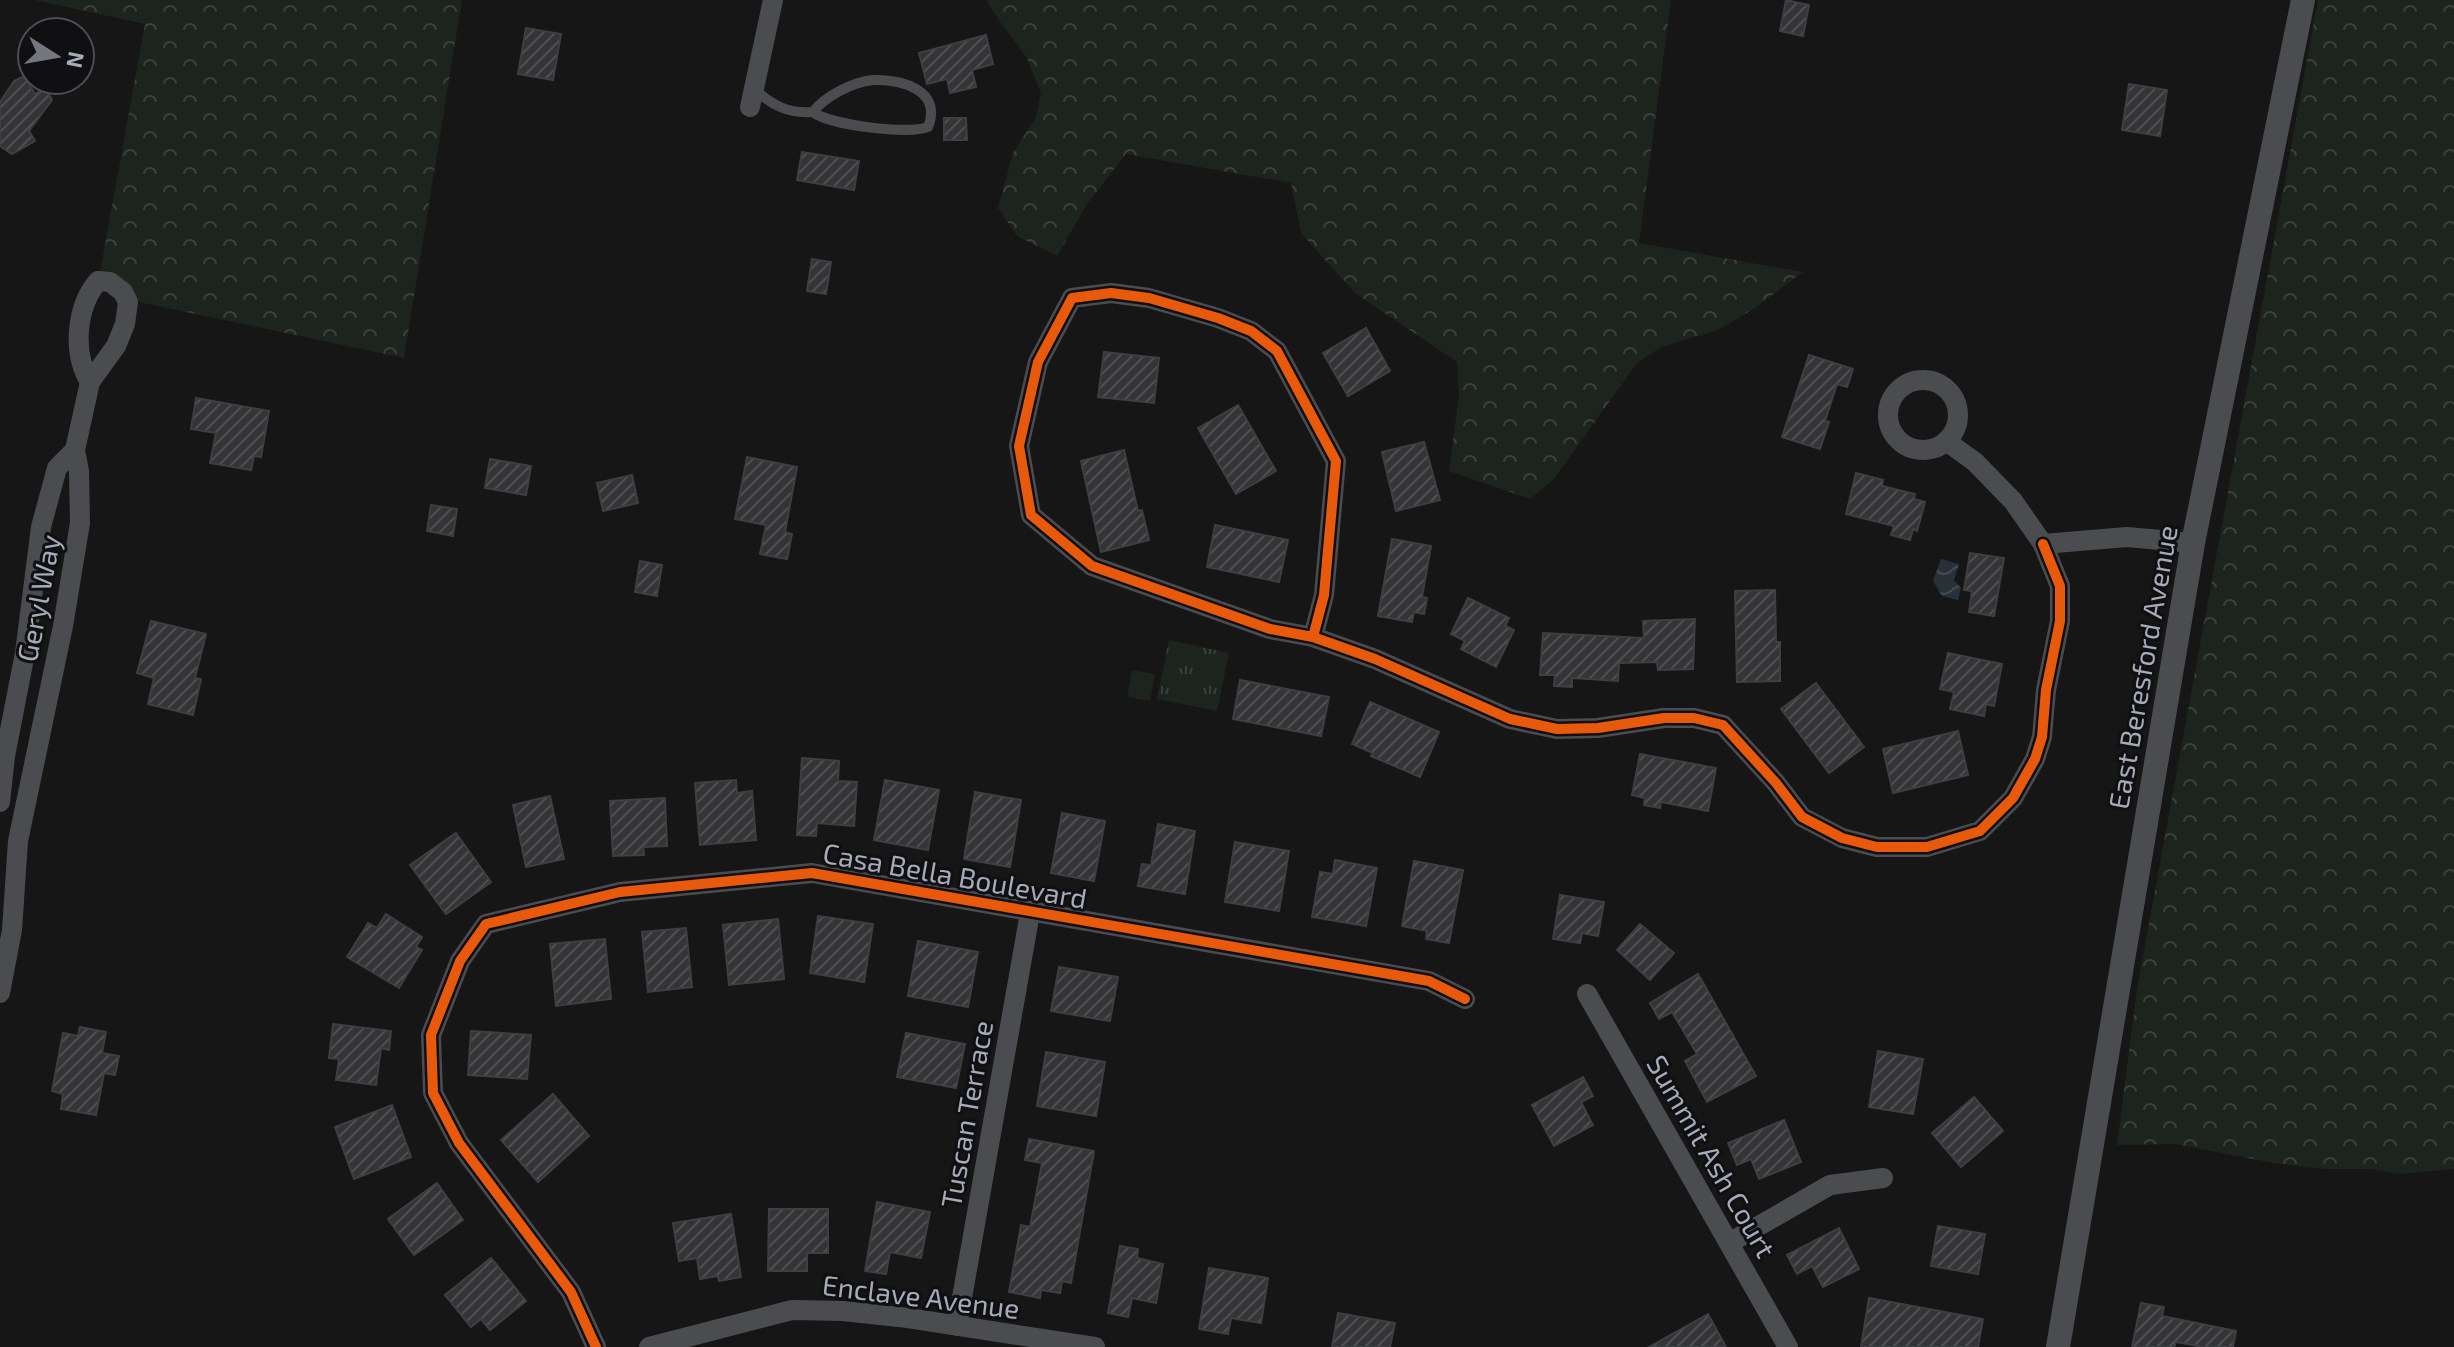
<svg xmlns="http://www.w3.org/2000/svg" width="2454" height="1347" font-family="'Exo 2',sans-serif">
<style>
.grass{fill:url(#grass-tufts)}
.forest{fill:url(#forest-crowns)}
.pitch{fill:#1c241d}
.water{fill:url(#water-waves)}
.building{fill:url(#building-hatch);stroke:#3e3f43;stroke-width:2}
.lines{fill:none;stroke-linecap:round;stroke-linejoin:round}
.service{stroke:#4a4c4f;stroke-width:10}
.minor{stroke:#4a4c4f;stroke-width:20}
.tertiary{stroke:#4a4c4f;stroke-width:24}
.cycleway-casing{stroke:#101012;stroke-width:15}
.cycleway{stroke:#e8590c;stroke-width:10}
.labels{text-anchor:middle;dominant-baseline:central;stroke-width:6;stroke-linejoin:round;paint-order:stroke}
.street-label{font-size:28px;fill:#a6abb9;stroke:#101012}
</style>
<defs>
<pattern id="grass-tufts" width="24" height="20" patternUnits="userSpaceOnUse" patternTransform="scale(2)"><rect width="24" height="20" fill="#1c241d"/><path d="M3 7l-1-3M5 7V3M7 7l1-3M15 17l-1-3M17 17v-4M19 17l1-3" fill="none" stroke="#3a413c"/></pattern>
<pattern id="forest-crowns" width="20" height="18" patternUnits="userSpaceOnUse" patternTransform="scale(2)"><rect width="20" height="18" fill="#1c241d"/><path d="M2 6a3 3 0 1 1 6 0M12 15a3 3 0 1 1 6 0" fill="none" stroke="#3a413c"/></pattern>
<pattern id="water-waves" width="16" height="10" patternUnits="userSpaceOnUse" patternTransform="scale(2)"><rect width="16" height="10" fill="#283039"/><path d="M0 5q4-4 8 0t8 0" fill="none" stroke="#444b54"/></pattern>
<pattern id="building-hatch" width="6" height="6" patternUnits="userSpaceOnUse" patternTransform="scale(2)"><rect width="6" height="6" fill="#343436"/><path d="M-1 1l2-2M0 6l6-6M5 7l2-2" fill="none" stroke="#4e4f51"/></pattern>
</defs>
<rect width="100%" height="100%" fill="#161616"/>
<polygon class="grass" points="1169,640 1229,653 1217,711 1157,699"/>
<g class="forest">
<path d="M35,0H462L404,358L139,302C130,280 122,276 100,272L145,24Z"/>
<polygon points="986,0 1671,0 1639,243 1803,272 1755,308 1718,330 1661,347 1637,363 1554,479 1530,499 1449,471 1459,395 1457,362 1355,293 1301,233 1291,183 1126,154 1087,204 1057,256 1017,236 998,208 1013,153 1036,117 1041,93 1027,58 998,19"/>
<polygon points="2318,0 2454,0 2454,1169 2399,1174 2371,1169 2326,1169 2274,1163 2175,1144 2117,1145 2137,989"/>
</g>
<polygon class="pitch" points="1132,670 1155,674 1150,701 1127,697"/>
<polygon class="water" points="1941,559 1959,564 1954,580 1961,588 1958,600 1942,596 1933,581"/>
<g class="building">
<polygon points="1786,0 1809,5 1803,36 1780,31"/>
<polygon points="526,28 561,34 553,80 518,74"/>
<polygon points="986,35 993,64 972,70 976,87 950,93 947,79 927,84 919,53"/>
<polygon points="24,76 35,94 45,88 52,100 29,131 35,141 12,154 0,146 0,102 14,81"/>
<polygon points="2129,84 2167,90 2160,136 2122,130"/>
<polygon points="944,118 966,118 967,140 944,140"/>
<polygon points="802,152 859,161 854,190 797,180"/>
<polygon points="812,259 831,262 826,294 807,291"/>
<polygon points="1366,328 1390,371 1348,396 1323,353"/>
<polygon points="1104,352 1159,358 1154,403 1098,397"/>
<polygon points="1809,355 1853,369 1847,387 1837,384 1825,421 1829,422 1820,449 1782,437"/>
<polygon points="196,398 269,411 261,457 254,456 251,470 210,463 216,433 191,429"/>
<polygon points="1238,405 1276,471 1236,494 1198,428"/>
<polygon points="1424,442 1440,500 1396,511 1382,452"/>
<polygon points="1124,450 1138,511 1142,510 1149,540 1101,552 1081,461"/>
<polygon points="747,457 797,467 785,532 792,534 787,559 760,554 766,525 735,519"/>
<polygon points="490,459 531,466 526,495 485,488"/>
<polygon points="1856,473 1883,480 1882,486 1915,494 1914,499 1925,502 1917,531 1913,529 1910,540 1891,535 1894,526 1846,514"/>
<polygon points="632,475 638,503 603,511 597,483"/>
<polygon points="431,505 457,509 453,536 427,531"/>
<polygon points="1215,525 1288,540 1279,582 1207,567"/>
<polygon points="1392,539 1431,546 1422,597 1427,598 1424,614 1414,612 1412,622 1378,616"/>
<polygon points="1970,553 2004,558 1994,616 1969,612 1972,591 1964,590"/>
<polygon points="640,561 662,565 657,596 635,592"/>
<polygon points="1775,590 1776,642 1780,642 1780,681 1737,682 1735,591"/>
<polygon points="1468,598 1509,618 1505,626 1514,630 1496,667 1461,649 1465,641 1451,634"/>
<polygon points="1695,619 1693,669 1658,670 1657,662 1619,663 1618,681 1572,678 1572,687 1554,686 1555,675 1540,675 1543,633 1644,638 1643,621"/>
<polygon points="151,621 206,634 195,678 201,679 193,715 148,704 154,678 137,673"/>
<polygon points="1948,653 2002,664 1994,706 1986,704 1984,716 1950,709 1954,692 1940,689"/>
<polygon points="1240,680 1329,697 1321,736 1233,719"/>
<polygon points="1816,683 1864,747 1829,773 1781,709"/>
<polygon points="1370,702 1439,732 1420,777 1371,756 1373,753 1352,744"/>
<polygon points="1958,731 1968,775 1893,793 1883,749"/>
<polygon points="1640,754 1716,768 1708,811 1661,802 1660,808 1644,805 1645,798 1632,795"/>
<polygon points="802,758 839,761 838,781 857,782 854,826 817,823 816,836 797,835"/>
<polygon points="736,780 737,793 752,791 756,840 700,845 695,783"/>
<polygon points="885,780 939,790 928,850 874,840"/>
<polygon points="975,792 1021,800 1010,867 964,859"/>
<polygon points="550,796 564,859 526,867 513,805"/>
<polygon points="665,798 667,846 643,847 644,855 613,856 610,801"/>
<polygon points="1062,813 1105,821 1094,881 1051,873"/>
<polygon points="1158,824 1195,831 1185,894 1138,886 1142,864 1151,865"/>
<polygon points="456,833 491,882 446,914 410,865"/>
<polygon points="1235,842 1289,851 1279,911 1225,902"/>
<polygon points="1335,860 1377,868 1366,926 1312,917 1320,872 1333,874"/>
<polygon points="1414,861 1463,870 1449,943 1426,939 1427,931 1402,926"/>
<polygon points="1560,895 1604,902 1598,936 1582,933 1580,943 1553,939"/>
<polygon points="386,914 422,937 416,947 422,950 399,988 347,957 368,923 377,928"/>
<polygon points="818,916 873,924 864,982 810,973"/>
<polygon points="778,919 784,979 729,985 723,925"/>
<polygon points="1640,924 1674,953 1650,980 1617,950"/>
<polygon points="686,928 692,987 648,992 642,932"/>
<polygon points="605,939 611,999 556,1006 550,944"/>
<polygon points="918,941 978,952 968,1007 908,996"/>
<polygon points="1059,967 1118,977 1110,1021 1051,1011"/>
<polygon points="1698,974 1756,1076 1707,1102 1685,1061 1697,1054 1672,1012 1659,1019 1650,1003"/>
<polygon points="333,1024 391,1031 389,1050 381,1048 376,1085 336,1080 339,1059 329,1058"/>
<polygon points="80,1027 106,1032 102,1053 119,1056 115,1075 104,1073 96,1115 61,1109 63,1094 52,1091 63,1033 78,1036"/>
<polygon points="471,1031 531,1035 527,1079 468,1075"/>
<polygon points="906,1033 965,1044 956,1088 897,1077"/>
<polygon points="1878,1051 1923,1059 1913,1114 1869,1107"/>
<polygon points="1046,1052 1105,1062 1096,1116 1037,1106"/>
<polygon points="1583,1077 1593,1096 1581,1102 1593,1125 1554,1146 1532,1105"/>
<polygon points="553,1094 589,1136 538,1182 501,1140"/>
<polygon points="1974,1097 2003,1131 1961,1167 1932,1133"/>
<polygon points="392,1105 411,1157 354,1179 335,1127"/>
<polygon points="1784,1120 1801,1162 1759,1179 1751,1159 1737,1165 1728,1143"/>
<polygon points="1029,1139 1094,1151 1071,1283 1062,1281 1060,1293 1041,1290 1040,1298 1009,1292 1021,1225 1030,1227 1042,1163 1025,1160"/>
<polygon points="437,1183 463,1220 414,1255 388,1219"/>
<polygon points="877,1202 930,1212 921,1258 890,1252 886,1274 865,1271"/>
<polygon points="769,1209 828,1209 828,1253 807,1253 807,1271 768,1271"/>
<polygon points="731,1214 741,1277 719,1281 718,1276 700,1279 697,1258 679,1261 673,1223"/>
<polygon points="1938,1226 1985,1234 1978,1274 1931,1266"/>
<polygon points="1839,1228 1859,1269 1823,1287 1812,1266 1797,1274 1787,1255"/>
<polygon points="1120,1246 1138,1249 1137,1258 1163,1264 1156,1303 1132,1298 1128,1317 1108,1313"/>
<polygon points="491,1258 526,1301 490,1330 481,1319 471,1327 445,1295"/>
<polygon points="1209,1268 1268,1278 1261,1323 1231,1318 1228,1334 1199,1329"/>
<polygon points="1869,1298 1983,1319 1978,1347 1861,1347"/>
<polygon points="2141,1303 2164,1307 2162,1316 2236,1331 2233,1347 2204,1347 2176,1342 2174,1347 2132,1347"/>
<polygon points="1338,1313 1395,1323 1390,1347 1332,1347"/>
<polygon points="1708,1314 1726,1347 1649,1347"/>
</g>
<g class="lines">
<path class="service" d="M754,89C772,105 788,114 813,112C825,96 853,82 873,80C901,79 943,90 928,127C909,135 829,125 813,112"/>
<g class="minor">
<polyline points="750,107 773,0"/>
<circle cx="1923" cy="415" r="35"/>
<polyline points="1946,441 1975,462 2013,501 2043,544 2127,537 2193,543"/>
<polyline points="1313,637 1324,595 1336,461 1277,351 1251,331 1218,318 1149,298 1111,293 1072,298 1038,362 1019,446 1031,515 1092,566 1270,629 1313,637 1375,659 1510,719 1557,729 1598,728 1664,718 1694,718 1723,725 1776,783 1802,817 1842,838 1877,847 1927,847 1980,831 2013,798 2035,759 2042,737 2046,690 2060,621 2060,586 2043,544"/>
<polyline points="0,802 5,756 25,653 41,527 57,468 75,450"/>
<path d="M0,993L12,930L18,841L63,626L80,523L79,471L75,450L90,382L116,346L125,324L128,302L123,292L110,282L98,281C76,307 72,353 90,382"/>
<polyline points="1587,994 1788,1347"/>
<polyline points="1729,1243 1830,1185 1883,1178"/>
<polyline points="957,1326 1030,913"/>
<polyline points="596,1347 571,1292 459,1143 433,1093 431,1035 460,961 486,924 620,892 812,873 1429,981 1465,999"/>
<polyline points="649,1347 792,1310 843,1311 908,1318 1095,1347"/>
</g>
<polyline class="tertiary" points="2058,1347 2193,543 2303,0"/>
<defs>
<g id="cycleway">
<polyline points="1313,637 1324,595 1336,461 1277,351 1251,331 1218,318 1149,298 1111,293 1072,298 1038,362 1019,446 1031,515 1092,566 1270,629 1313,637 1375,659 1510,719 1557,729 1598,728 1664,718 1694,718 1723,725 1776,783 1802,817 1842,838 1877,847 1927,847 1980,831 2013,798 2035,759 2042,737 2046,690 2060,621 2060,586 2043,544"/>
<polyline points="596,1347 571,1292 459,1143 433,1093 431,1035 460,961 486,924 620,892 812,873 1429,981 1465,999"/>
</g>
</defs>
<use href="#cycleway" class="cycleway-casing"/>
<use href="#cycleway" class="cycleway"/>
</g>
<g class="labels">
<g class="street-label">
<text transform="translate(38 598) rotate(-79)">Geryl Way</text>
<text transform="translate(2142 667) rotate(-80)">East Beresford Avenue</text>
<text transform="translate(955 875) rotate(10)">Casa Bella Boulevard</text>
<text transform="translate(966 1114) rotate(-80)">Tuscan Terrace</text>
<text transform="translate(1712 1156) rotate(60)">Summit Ash Court</text>
<text transform="translate(921 1296) rotate(7)">Enclave Avenue</text>
</g>
</g>
<g transform="translate(56 56) rotate(101)"><circle r="38" fill="#101012" stroke="#4c4e55" stroke-width="2"/>
<path d="M0-6L14 30L0 20L-14 30Z" fill="#747780"/>
<text y="-12" font-size="22" font-weight="bold" text-anchor="middle" fill="#a6abb9">N</text>
</g>
</svg>
